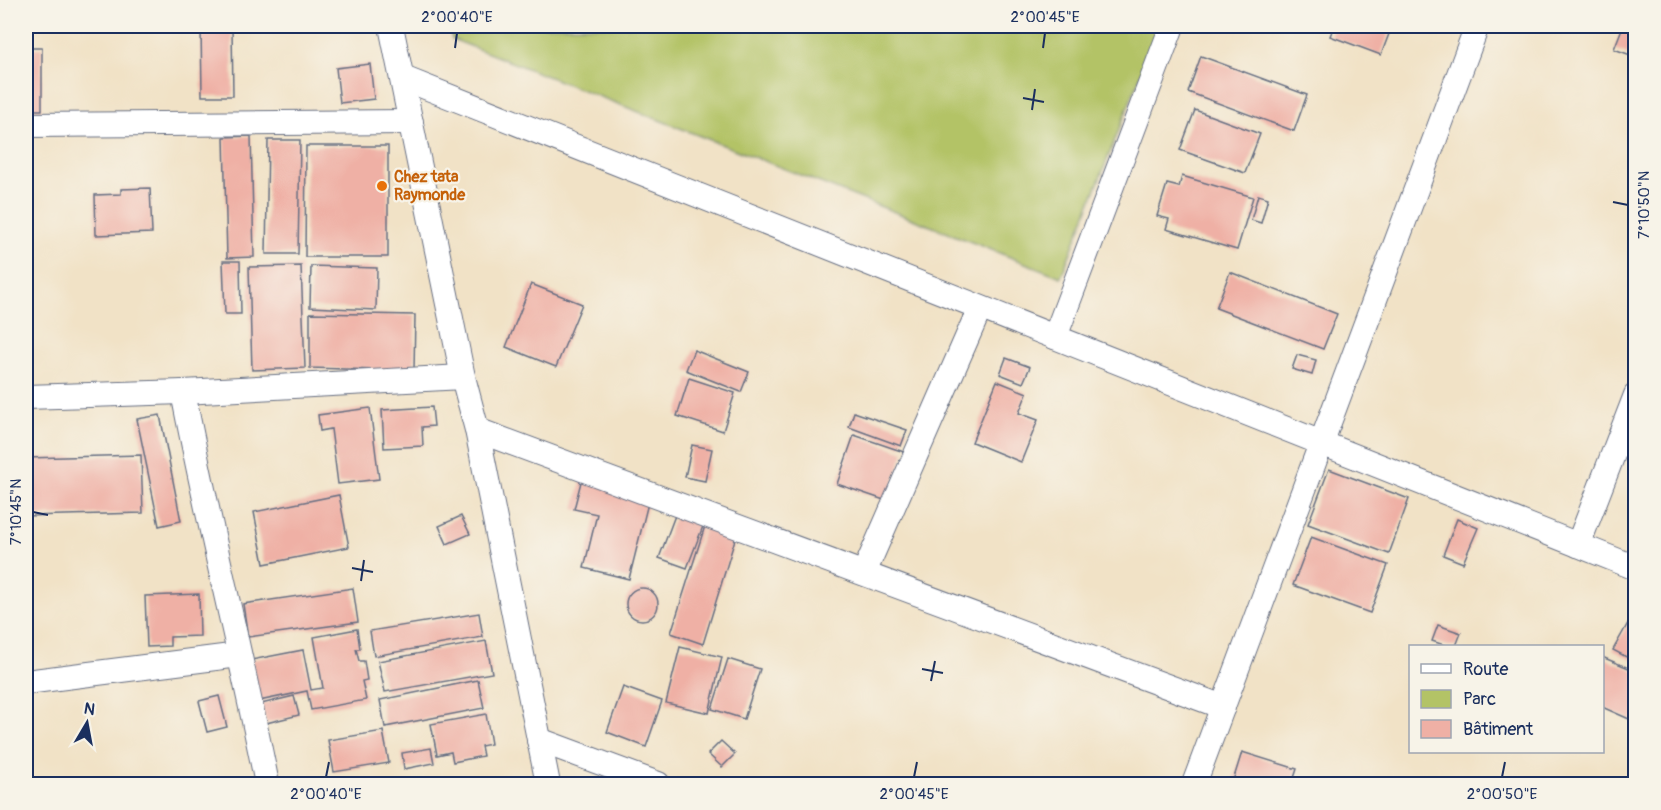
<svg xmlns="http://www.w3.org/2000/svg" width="1661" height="810" font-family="Pangolin,sans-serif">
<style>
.green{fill:#b3c366;stroke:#677962;stroke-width:1.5}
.building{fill:#efb0a5}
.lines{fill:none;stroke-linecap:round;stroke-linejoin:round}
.minor-casing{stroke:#666e82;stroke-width:26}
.minor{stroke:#fff;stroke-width:24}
.ticks{fill:none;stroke:#1b2f5e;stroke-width:2}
.food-dot{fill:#e8710a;stroke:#f7f3e8;stroke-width:2}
.labels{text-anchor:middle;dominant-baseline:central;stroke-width:4.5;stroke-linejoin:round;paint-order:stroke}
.food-label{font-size:16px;font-weight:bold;fill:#c56008;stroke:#f7f3e8;text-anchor:start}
.neatline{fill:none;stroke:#1b2f5e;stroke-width:2}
.ticks-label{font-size:15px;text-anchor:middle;fill:#1b2f5e}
</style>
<rect width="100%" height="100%" fill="#f7f3e8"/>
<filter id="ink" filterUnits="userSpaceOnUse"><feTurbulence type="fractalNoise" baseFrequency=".0167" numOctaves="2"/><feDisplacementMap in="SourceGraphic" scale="12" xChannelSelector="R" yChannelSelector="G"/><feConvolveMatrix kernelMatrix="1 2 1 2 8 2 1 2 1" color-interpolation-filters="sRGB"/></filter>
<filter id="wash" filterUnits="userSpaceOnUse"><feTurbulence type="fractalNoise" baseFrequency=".008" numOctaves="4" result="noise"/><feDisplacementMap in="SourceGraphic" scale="24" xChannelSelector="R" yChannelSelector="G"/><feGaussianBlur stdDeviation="1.35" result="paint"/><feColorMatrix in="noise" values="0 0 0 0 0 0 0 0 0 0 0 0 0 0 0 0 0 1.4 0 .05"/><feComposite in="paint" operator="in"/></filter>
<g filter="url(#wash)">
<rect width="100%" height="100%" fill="#f1e2c6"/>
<polygon class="green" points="449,26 1160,26 1061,277 452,39"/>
<g id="blocks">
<g class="building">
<polygon points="201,26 232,26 233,96 202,96"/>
<polygon points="1334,26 1392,26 1381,55 1330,36"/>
<polygon points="1623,26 1636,26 1636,57 1614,49"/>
<rect x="26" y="48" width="16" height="62"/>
<polygon points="1201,56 1307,95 1294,131 1188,92"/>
<polygon points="370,64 374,99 340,103 336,68"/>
<polygon points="1195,110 1260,134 1245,173 1180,150"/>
<polygon points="251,136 254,257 227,258 224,137"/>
<polygon points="268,140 300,140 298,254 266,254"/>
<polygon points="306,146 388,146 388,257 305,257"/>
<polygon points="1182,176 1253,197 1237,250 1166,229 1169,219 1157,216 1167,184 1179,187"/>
<polygon points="150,188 152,233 96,235 95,195 121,194 121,189"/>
<polygon points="1258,195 1268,198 1261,223 1251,220"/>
<polygon points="223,261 240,261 241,314 225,314"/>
<polygon points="301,266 305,368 252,370 249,267"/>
<polygon points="311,266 377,268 376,310 310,307"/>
<polygon points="1230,272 1337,314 1323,349 1216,308"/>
<polygon points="531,284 582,304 556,367 506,347"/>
<polygon points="310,313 415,315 414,371 310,368"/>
<polygon points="694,350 749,372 741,392 686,370"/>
<polygon points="1297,355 1316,360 1312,375 1292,369"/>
<polygon points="1006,358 1030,367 1023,383 1000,374"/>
<polygon points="689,378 735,393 723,431 677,416"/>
<polygon points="997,381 1027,393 1019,413 1038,420 1021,462 972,442"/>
<polygon points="432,407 434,426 422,427 423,446 384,448 382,410"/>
<polygon points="370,408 379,479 338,484 331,429 320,431 318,415"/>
<polygon points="854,412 907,430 901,446 849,427"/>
<polygon points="160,415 181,521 159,526 137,419"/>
<polygon points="854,435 904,452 887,501 837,484"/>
<polygon points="692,445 712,449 705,481 685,477"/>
<polygon points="141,455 143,513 26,516 26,458"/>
<polygon points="1329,469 1409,499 1389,554 1308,524"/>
<polygon points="582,478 650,495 629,579 584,568 597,514 574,509"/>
<polygon points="339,495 349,547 264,564 254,512"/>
<polygon points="677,510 705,521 687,568 659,558"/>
<polygon points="461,516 470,534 447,544 439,526"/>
<polygon points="1457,519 1478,528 1463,563 1443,555"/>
<polygon points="705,526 736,536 703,644 671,633"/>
<polygon points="1311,537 1388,565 1370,613 1293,585"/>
<rect x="26" y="578" width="2" height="45"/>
<polygon points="353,588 358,622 248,637 243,604"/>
<circle cx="642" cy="604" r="16"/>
<polygon points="199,594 200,636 170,637 170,646 147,647 145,596"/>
<polygon points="1636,609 1636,662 1613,650"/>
<polygon points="479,613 483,637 374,656 370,631"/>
<polygon points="1438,625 1461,633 1456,646 1447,646 1432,641"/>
<polygon points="357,629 360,649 356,649 359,661 364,661 367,680 362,681 366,700 311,710 307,691 259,701 251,660 303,650 311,690 323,688 314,637"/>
<polygon points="486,641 492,673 385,692 378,661"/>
<polygon points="680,647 722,657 709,713 666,703"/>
<polygon points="1602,657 1636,671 1636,722 1602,707"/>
<polygon points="728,659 760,669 744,719 712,709"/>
<polygon points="478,680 484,708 385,727 380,700"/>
<polygon points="623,687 662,701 646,747 607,732"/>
<polygon points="219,696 227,727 207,732 199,701"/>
<polygon points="294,696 299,715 266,723 261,704"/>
<polygon points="486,714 491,744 481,746 483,756 453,762 451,752 437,755 431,724"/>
<polygon points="383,731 389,763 334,772 328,740"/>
<polygon points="721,741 735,754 722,767 708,754"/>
<polygon points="431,748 434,763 404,769 402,753"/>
<polygon points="1242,752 1297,769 1292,784 1232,784"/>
</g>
</g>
</g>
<g filter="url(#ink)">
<use href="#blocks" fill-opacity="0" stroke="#666e82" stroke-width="1.5"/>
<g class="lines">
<defs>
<g id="minor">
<polyline points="391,26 463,377 477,430 548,784"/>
<polyline points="403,78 1636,568"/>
<polyline points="26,125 411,122"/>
<polyline points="1055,337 1172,26"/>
<path d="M183,392C208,523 241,653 267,784"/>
<polyline points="26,397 183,392 463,377"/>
<polyline points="477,430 1223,707"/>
<polyline points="1578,545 1636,395"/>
<polyline points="864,573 980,308"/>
<polyline points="26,682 239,655"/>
<polyline points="539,740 658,784"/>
<polyline points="1194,784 1477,26"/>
</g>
</defs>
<use href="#minor" class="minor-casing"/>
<use href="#minor" class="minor"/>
</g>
</g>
<path class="ticks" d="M455,48L457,33M1043,48L1045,33M1023,98L1044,102M1032,110L1035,89M1613,202L1628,205M33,512L48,515M352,568L373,572M361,581L364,560M922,669L943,673M931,681L935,661M326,777L329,762M914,777L917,762M1502,777L1505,762"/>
<circle class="food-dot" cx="382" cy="186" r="6"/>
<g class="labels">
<g class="food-label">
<text x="394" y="177">Chez tata<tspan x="394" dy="18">Raymonde</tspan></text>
</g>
</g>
<rect width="1661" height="810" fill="none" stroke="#f7f3e8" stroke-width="66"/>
<rect x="1409" y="645" width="195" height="108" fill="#f7f3e8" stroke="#9fa5b1" stroke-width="1.5"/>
<rect x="1421" y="664" width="30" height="9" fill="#ffffff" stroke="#9fa5b1" stroke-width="1.5"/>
<text x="1463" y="675" font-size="18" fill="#1b2f5e">Route</text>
<rect x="1421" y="690" width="30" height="18" fill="#b3c366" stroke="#9fa5b1" stroke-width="1.5"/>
<text x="1463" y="705" font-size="18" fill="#1b2f5e">Parc</text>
<rect x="1421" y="720" width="30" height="18" fill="#efb0a5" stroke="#9fa5b1" stroke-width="1.5"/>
<text x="1463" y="735" font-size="18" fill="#1b2f5e">Bâtiment</text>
<g transform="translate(87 723) rotate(10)" stroke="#f7f3e8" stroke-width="4.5" paint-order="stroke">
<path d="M0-4.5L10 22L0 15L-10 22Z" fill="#1b2f5e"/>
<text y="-9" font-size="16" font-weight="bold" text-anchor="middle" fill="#1b2f5e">N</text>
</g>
<rect x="33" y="33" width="1595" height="744" class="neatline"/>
<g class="ticks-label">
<text x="457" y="22">2°00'40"E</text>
<text x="1045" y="22">2°00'45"E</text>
<text transform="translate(1644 205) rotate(-90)" y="5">7°10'50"N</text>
<text transform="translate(16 512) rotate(-90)" y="5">7°10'45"N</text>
<text x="326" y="799">2°00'40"E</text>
<text x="914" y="799">2°00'45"E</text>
<text x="1502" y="799">2°00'50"E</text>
</g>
</svg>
